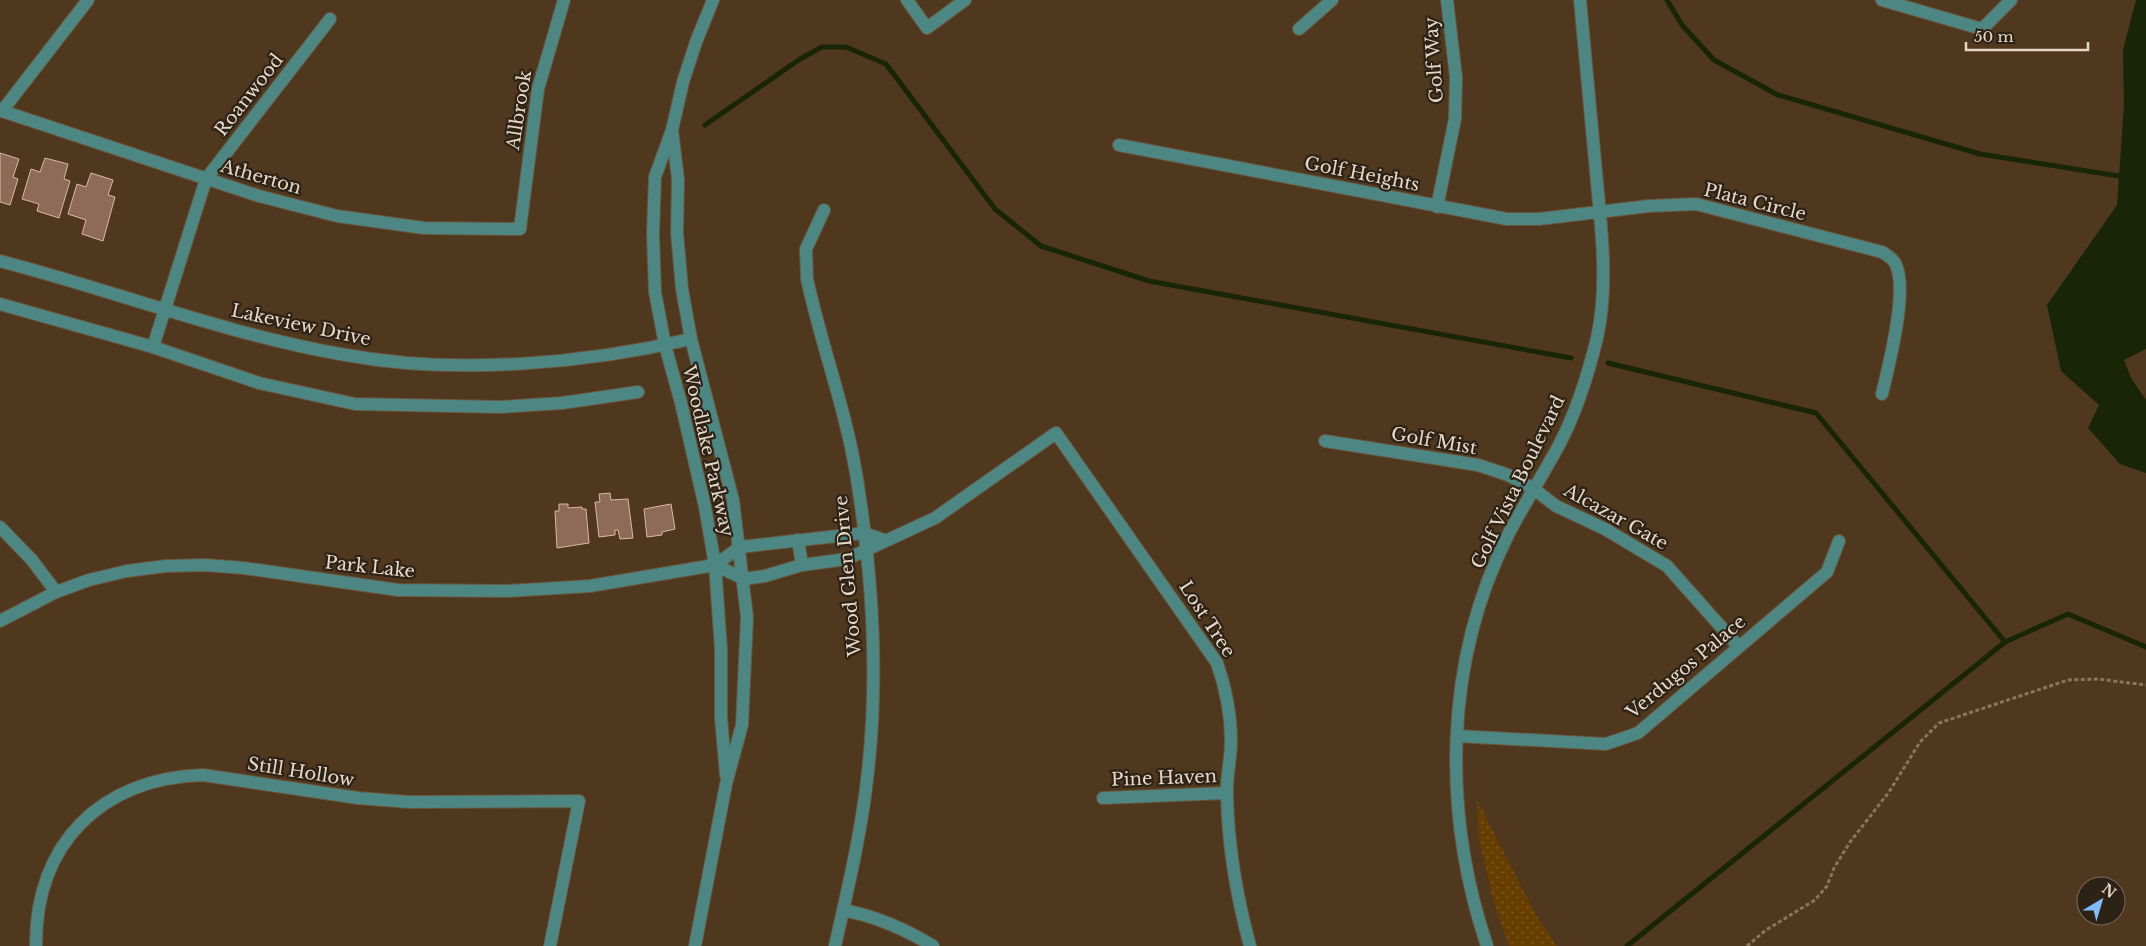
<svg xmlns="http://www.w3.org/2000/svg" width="2146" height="946" font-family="'Libre Baskerville',serif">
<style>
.grass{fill:url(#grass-dots)}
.water{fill:#182506}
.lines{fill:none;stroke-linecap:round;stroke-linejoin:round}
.stream{stroke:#182506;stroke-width:5}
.building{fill:#8e6b59;stroke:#ddb7a2}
.minor-casing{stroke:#6a553c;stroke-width:14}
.path{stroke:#8a765f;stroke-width:3;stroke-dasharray:4 2.5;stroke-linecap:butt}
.minor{stroke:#4c8783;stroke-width:12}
.labels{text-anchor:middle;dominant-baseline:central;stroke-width:4.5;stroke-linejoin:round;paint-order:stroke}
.street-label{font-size:18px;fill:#e6d8c8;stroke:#2d2216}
</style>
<defs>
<pattern id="grass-dots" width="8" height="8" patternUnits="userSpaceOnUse" patternTransform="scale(1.25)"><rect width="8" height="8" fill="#663e00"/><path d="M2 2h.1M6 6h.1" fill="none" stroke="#7c5924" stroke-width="1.8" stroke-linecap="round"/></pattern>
</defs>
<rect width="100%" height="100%" fill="#4f381d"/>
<polygon class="grass" points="1477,800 1535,913 1557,946 1509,946 1494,903 1479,839"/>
<polygon class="water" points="2136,0 2146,0 2146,349 2124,360 2131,378 2146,400 2146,473 2120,464 2088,428 2099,405 2061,371 2047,305 2117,205 2124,105 2123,50"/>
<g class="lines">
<g class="stream">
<polyline points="1667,0 1682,25 1714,60 1778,95 1980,154 2125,177"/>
<polyline points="705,125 800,59 822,47 846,47 886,64 995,209 1041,246 1149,281 1571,358"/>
<polyline points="1608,363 1816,413 2005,642 2068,614 2146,647"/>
<polyline points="1627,946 2005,642"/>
</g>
</g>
<g class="building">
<polygon points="0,153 19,159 13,177 18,179 10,205 0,202"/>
<polygon points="45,158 68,164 64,179 70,181 59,218 37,211 39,204 22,199 31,169 40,172"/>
<polygon points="91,173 113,180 108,195 115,197 103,241 82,234 86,220 68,214 77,184 86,187"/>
<polygon points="610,493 611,500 628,499 633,538 620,539 618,530 615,530 615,535 599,537 595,502 600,502 599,494"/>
<polygon points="559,504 568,504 568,508 582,507 582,509 586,509 589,543 557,548 555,511 559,511"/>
<polygon points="671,504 675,529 662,532 662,535 647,537 644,509"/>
</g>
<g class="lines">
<defs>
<g id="minor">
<polyline points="88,0 2,111 259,196 337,216 424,228 520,229 538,89 564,0"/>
<polyline points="713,0 696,42 683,82 672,130 655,177 653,234 655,292 665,345 681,403 705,507 715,565 721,649 721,718 726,775"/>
<polyline points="907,0 927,28 965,0"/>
<polyline points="1882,0 1982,29 2011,0"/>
<polyline points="330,19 206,179 153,347 259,383 355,404 501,407 562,403 638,392"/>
<polyline points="1299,29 1332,0"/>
<polyline points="672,130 678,179 677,233 682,289 691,339 733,500 747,617 742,725 726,784 695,946"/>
<path d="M1119,145L1507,219H1539L1649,206L1696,204L1882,252C1887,255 1894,259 1896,265C1908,292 1889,364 1882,394"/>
<polyline points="1437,207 1455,119 1456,77 1447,0"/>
<path d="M824,210L806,249L807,279C821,344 845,407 856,473C872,570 879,673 868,771C862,830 848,888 835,946"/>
<path d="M0,261C116,291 228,335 346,355C455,375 584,364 691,339"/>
<polyline points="0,304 153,347"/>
<polyline points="1325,441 1478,465 1508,475 1534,489 1556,506 1605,529 1667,566 1738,646"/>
<polyline points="0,527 32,560 56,592"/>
<polyline points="798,540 802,565"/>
<path d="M715,565L744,579L765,576L802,565L847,559L935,518L1056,433L1217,663C1226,689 1231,713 1231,741C1231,759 1226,777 1227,795C1228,845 1237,898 1250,946"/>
<polyline points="0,621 56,592 89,580 127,571 166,566 205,565 244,568 398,590 507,591 590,586 715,565 740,547 864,533 884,540"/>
<polyline points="1457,736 1606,744 1638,733 1827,572 1839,541"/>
<polyline points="1103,798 1226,793"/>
<path d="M843,910C875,916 905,929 933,946"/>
<path d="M36,946C35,844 101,778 203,775L358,798L409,802L579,801L550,946"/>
<path d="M1487,946C1442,812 1444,662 1508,535C1524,504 1543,475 1559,445C1577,411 1588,375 1597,338C1609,284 1601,226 1596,172C1591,114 1585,57 1580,0"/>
</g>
</defs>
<use href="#minor" class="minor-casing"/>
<polyline class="path" points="1747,946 1766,930 1815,900 1827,886 1834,868 1850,842 1889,792 1920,742 1939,723 2068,680 2098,679 2146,685"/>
<use href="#minor" class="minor"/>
</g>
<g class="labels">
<g class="street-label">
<text transform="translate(1434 60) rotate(-94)">Golf Way</text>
<text transform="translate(249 95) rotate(-52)">Roanwood</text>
<text transform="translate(519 110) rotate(-81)">Allbrook</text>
<text transform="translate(1362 174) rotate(11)">Golf Heights</text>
<text transform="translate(261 177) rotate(16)">Atherton</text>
<text transform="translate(1755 202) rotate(14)">Plata Circle</text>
<text transform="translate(301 325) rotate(12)">Lakeview Drive</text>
<text transform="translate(1434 441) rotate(10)">Golf Mist</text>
<text transform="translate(708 451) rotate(77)">Woodlake Parkway</text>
<text transform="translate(1518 482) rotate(-64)">Golf Vista Boulevard</text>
<text transform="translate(1616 517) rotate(29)">Alcazar Gate</text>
<text transform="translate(370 567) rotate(6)">Park Lake</text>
<text transform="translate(848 576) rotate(-95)">Wood Glen Drive</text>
<text transform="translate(1207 619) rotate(57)">Lost Tree</text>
<text transform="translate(1686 667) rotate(-40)">Verdugos Palace</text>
<text transform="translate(301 772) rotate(9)">Still Hollow</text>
<text transform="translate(1164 778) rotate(-2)">Pine Haven</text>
</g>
</g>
<g transform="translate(2101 901) rotate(38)"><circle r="24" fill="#2d2216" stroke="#776b5d"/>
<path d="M0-4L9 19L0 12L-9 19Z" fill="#80bdfa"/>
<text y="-8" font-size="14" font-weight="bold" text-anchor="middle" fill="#e6d8c8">N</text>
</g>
<path d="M1966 42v8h122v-8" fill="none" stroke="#e6d8c8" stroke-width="2.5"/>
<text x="1974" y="42" font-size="15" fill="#e6d8c8" stroke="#2d2216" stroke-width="4" paint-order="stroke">50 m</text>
</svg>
